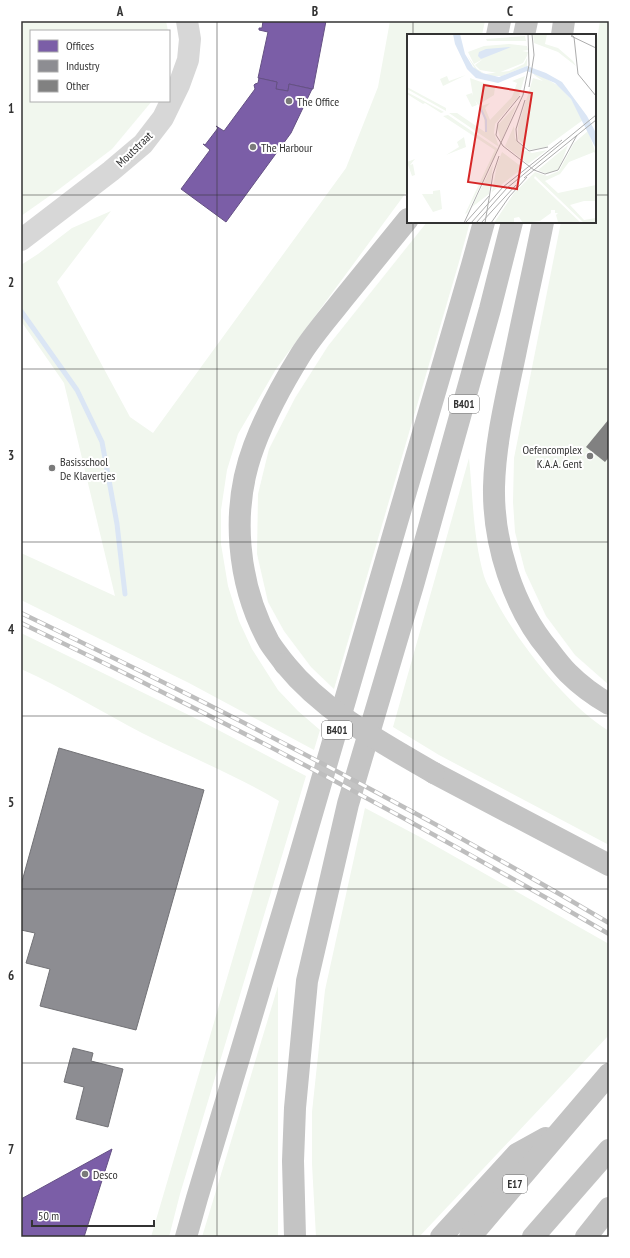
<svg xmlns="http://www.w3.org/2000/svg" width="630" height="1258" font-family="'PT Sans Narrow',sans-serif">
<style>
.green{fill:#f1f7ee}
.offices{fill:#7b5ea7;stroke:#655184}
.industry{fill:#8d8d92;stroke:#727276}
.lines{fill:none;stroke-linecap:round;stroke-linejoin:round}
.stream{stroke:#dbe6f5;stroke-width:5}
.building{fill:#818181}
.minor{stroke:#d7d7d7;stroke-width:22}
.highway{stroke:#c4c4c4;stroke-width:22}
.rail-casing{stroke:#bebebe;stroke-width:4.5}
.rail{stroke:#fff;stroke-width:3;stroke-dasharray:9;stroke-linecap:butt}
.highway-bridge{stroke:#c4c4c4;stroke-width:22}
.grid{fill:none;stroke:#333;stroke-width:1;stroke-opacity:0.55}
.poi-dot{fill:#7a7a7a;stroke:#fff;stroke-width:1.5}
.labels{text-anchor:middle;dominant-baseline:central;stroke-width:4;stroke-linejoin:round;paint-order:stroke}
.shield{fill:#fff;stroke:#707070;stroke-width:1}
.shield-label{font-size:11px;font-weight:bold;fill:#333}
.poi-label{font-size:12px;fill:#333;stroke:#fff;text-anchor:start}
.street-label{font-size:12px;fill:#333;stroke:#fff}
.inset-river{fill:none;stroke:#dbe6f5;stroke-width:2}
.inset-road{fill:none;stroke:#adadad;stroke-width:1}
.view{fill:#d62828;fill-opacity:0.15;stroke:#d62828;stroke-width:2}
.inset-edge{fill:none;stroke:#333;stroke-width:2}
.neatline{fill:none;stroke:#333;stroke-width:1.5}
.grid-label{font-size:13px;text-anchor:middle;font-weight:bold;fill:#333}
</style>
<rect width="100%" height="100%" fill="#fff"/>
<g class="green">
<polygon points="21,21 166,21 168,31 31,31 31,101 152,101 112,149 58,190 21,216"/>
<polygon points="390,21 485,21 482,35 408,35 408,190 276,369 238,434 227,470 221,510 221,544 228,586 239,621 252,649 278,690 298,711 320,730 314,750 189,683 21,600 21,553 115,596 64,383 21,321 21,265 38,254 72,228 111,211 57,282 130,417 153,433 346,168 378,87"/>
<polygon points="600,21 609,21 609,685 575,655 546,616 525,571 515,532 513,502 514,458 561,222 595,222 595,52"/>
<polygon points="427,222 470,222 459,262 334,689 311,667 284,631 268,602 257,554 258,494 269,449 295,398 328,346"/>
<path d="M469,458C473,497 473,538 484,576C486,583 490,589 493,595C515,639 567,706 609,731V845L439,755L393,727Z"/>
<path d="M21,633L199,720L306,776L180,1194L169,1237H151L279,801C235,775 188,756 142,733C102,712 63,688 21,669Z"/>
<polygon points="365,808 420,837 609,944 609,1035 419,1237 316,1237 312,1164 312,1112 325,990"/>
<polygon points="278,986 278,1237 202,1237"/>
</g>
<g class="offices">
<polygon points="263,21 326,21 313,89 312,89 289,84 288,91 276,89 277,82 258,78 268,32 259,30 259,28 262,28"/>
<polygon points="259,78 277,82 276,89 288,91 289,84 312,89 291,133 226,222 181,189 210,150 203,144 205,145 218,128 216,126 224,131 255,89 254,85 255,84 258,83"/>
<polygon points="112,1149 84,1237 21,1237 21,1199"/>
</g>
<g class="industry">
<polygon points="59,748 204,790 136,1030 40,1006 50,969 26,963 35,933 21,930 21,885"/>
<polygon points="73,1048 93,1053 91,1061 123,1069 108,1127 76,1119 84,1087 64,1082"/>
</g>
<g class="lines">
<polyline class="stream" points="21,311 77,390 102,442 117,524 125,594"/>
</g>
<polygon class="building" points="609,419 609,457 605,462 586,447"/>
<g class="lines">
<polyline class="minor" points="21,240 111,171 143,144 163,118 179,85 188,60 190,39 187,21"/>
<g class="highway">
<polyline points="497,35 500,21"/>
<polyline points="524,35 527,21"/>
<polyline points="562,35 564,21"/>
<path d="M543,222C534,267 524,311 515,355C506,398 495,443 494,487C493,543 513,607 549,650C555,658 561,666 568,673C580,685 595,696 609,704"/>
<path d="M285,664C280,657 274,650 269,642C237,584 230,509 254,446C266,414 283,383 301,354C313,335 329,317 343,299C365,272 387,245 408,219"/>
<polyline points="434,773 609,865"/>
<polyline points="186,1237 197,1198 297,865 472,265 484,222"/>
<polyline points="295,1237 293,1161 295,1108 307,981 348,804 413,585 490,309 512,222"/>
<polyline points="441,1237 517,1154 546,1138"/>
<polyline points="470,1237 609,1074"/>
<polyline points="533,1237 609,1150"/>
<polyline points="586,1237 609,1208"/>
</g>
<defs>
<g id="rail">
<path d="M21,613C83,643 145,673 207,704C343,773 477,845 609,923"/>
<path d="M21,623C64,644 107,664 150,686C306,763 459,847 609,934"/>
</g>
</defs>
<use href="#rail" class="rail-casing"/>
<use href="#rail" class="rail"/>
<path class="highway-bridge" d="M285,664C325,713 381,742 434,773"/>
</g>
<path class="grid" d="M217,21V1237M413,21V35M21,195H408M595,195H609M413,222V1237M21,369H609M21,542H609M21,716H609M21,889H609M21,1063H609"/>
<g class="poi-dot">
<circle cx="289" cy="101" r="4"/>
<circle cx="253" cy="147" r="4"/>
<circle cx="590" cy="456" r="4"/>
<circle cx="52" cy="468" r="4"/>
<circle cx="85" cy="1174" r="4"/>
</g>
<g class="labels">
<g class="shield">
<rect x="449" y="395" width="30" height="18" rx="3"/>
<rect x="322" y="721" width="30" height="18" rx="3"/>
<rect x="503" y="1175" width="24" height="18" rx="3"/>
</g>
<g class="shield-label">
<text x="464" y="404">B401</text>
<text x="337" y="730">B401</text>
<text x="515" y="1184">E17</text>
</g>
<g class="poi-label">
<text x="297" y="101">The Office</text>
<text x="261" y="147">The Harbour</text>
<text x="582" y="449" text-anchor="end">Oefencomplex<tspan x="582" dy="14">K.A.A. Gent</tspan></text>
<text x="60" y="461">Basisschool<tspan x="60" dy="14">De Klavertjes</tspan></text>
<text x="93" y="1174">Desco</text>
</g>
<g class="street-label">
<text transform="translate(134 149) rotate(-44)">Moutstraat</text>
</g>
</g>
<g transform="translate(407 34)">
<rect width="189" height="189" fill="#fff"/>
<path d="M126,0H140L138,10L151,14L166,27L169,32L151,18L127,9ZM118,2L119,7H80L79,5ZM102,10L120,12L121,16L115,17L121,18L120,22L116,29L91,39L73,36L68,31L76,25L67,30L61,18L77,12ZM60,21L70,35L78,40L102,37L117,30L120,24V32L95,42H83L75,39L68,35ZM127,38L152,52L164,65L176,86L139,113L122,116L111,105V93L126,44L136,47L127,41ZM59,41L36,52L33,45L40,42L42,47ZM118,42L112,62L88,90L87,99L92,113L42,79H50L78,98L77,81L72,73L83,69L78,74L83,86L105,63L110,49L105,47ZM63,44L88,53L87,61L71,71L68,66L70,71L65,73L59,61L65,59L66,62ZM0,53L39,74V77L0,55ZM0,58L26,72L37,78L34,79L18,69L16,70L0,60ZM110,70L94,108L90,92ZM41,81L91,115L60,179L58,180L54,177L58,180L88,116L36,82ZM107,92L108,104L117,116L125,119L140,116L121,130L98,112ZM181,97L189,120L187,118L162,128L153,140L138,147L151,159L189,151V167H177L163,171L177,186L189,184V189H177L128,142L127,144L174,189L151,188L149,181L151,179H148V176H144V179L133,187L116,189L112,183L107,184V189H87L107,159L128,138L140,142L152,137L167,109ZM57,103L59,113L39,121L52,113L50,108ZM161,111L152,135L140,140L131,136ZM95,118L116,134L85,158L90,131ZM8,125L3,131L6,130L8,141L5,142L0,128ZM86,130L82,160L65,173ZM33,156L35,175L26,178L15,160H26V157Z" fill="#f1f7ee"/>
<path d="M46,0H53L58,20L66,33L75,39L92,43L120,32L139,39L155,48L180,82L189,99V115L164,65L148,49L120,37L91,49L69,44L60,35L48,10ZM104,13L74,25L71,22L72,18L79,15Z" fill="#dbe6f5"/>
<path class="inset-river" d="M73,73L79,86V98"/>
<path class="inset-road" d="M163,0L167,3L171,40L189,62M164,2L189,14M122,53L127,21L125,0M113,62L91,89L89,101L96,112L127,136L138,140L151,136L170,101M118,66L109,95L110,107L122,117L141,113M117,144L189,86M59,188L83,161M57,189L116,61L122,31L121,0M64,189L96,153L155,106M69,189L100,154L189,81M74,189L109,151M78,189L86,140L92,122M84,189L102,163L120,143"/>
<path class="view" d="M77,51L125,59L110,155L61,148Z"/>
<rect width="189" height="189" class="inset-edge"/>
</g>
<rect width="630" height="1258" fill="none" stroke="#ffffff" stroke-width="44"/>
<rect x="30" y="30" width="140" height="72" fill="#ffffff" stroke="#adadad"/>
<rect x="38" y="40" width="20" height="12" fill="#7b5ea7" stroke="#adadad"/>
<text x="66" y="50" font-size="12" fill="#333333">Offices</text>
<rect x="38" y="60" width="20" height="12" fill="#8d8d92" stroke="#adadad"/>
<text x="66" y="70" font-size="12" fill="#333333">Industry</text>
<rect x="38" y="80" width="20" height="12" fill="#818181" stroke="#adadad"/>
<text x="66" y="90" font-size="12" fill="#333333">Other</text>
<path d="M32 1220v6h122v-6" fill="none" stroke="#333333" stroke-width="2"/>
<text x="38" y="1220" font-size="12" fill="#333333" stroke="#ffffff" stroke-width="3" paint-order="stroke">50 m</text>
<rect x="22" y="22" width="586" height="1214" class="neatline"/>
<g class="grid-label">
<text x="120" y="16">A</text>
<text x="315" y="16">B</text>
<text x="510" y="16">C</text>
<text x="11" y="113">1</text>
<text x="11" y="287">2</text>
<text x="11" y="460">3</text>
<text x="11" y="634">4</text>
<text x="11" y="807">5</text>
<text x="11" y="980">6</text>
<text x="11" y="1154">7</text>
</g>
</svg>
